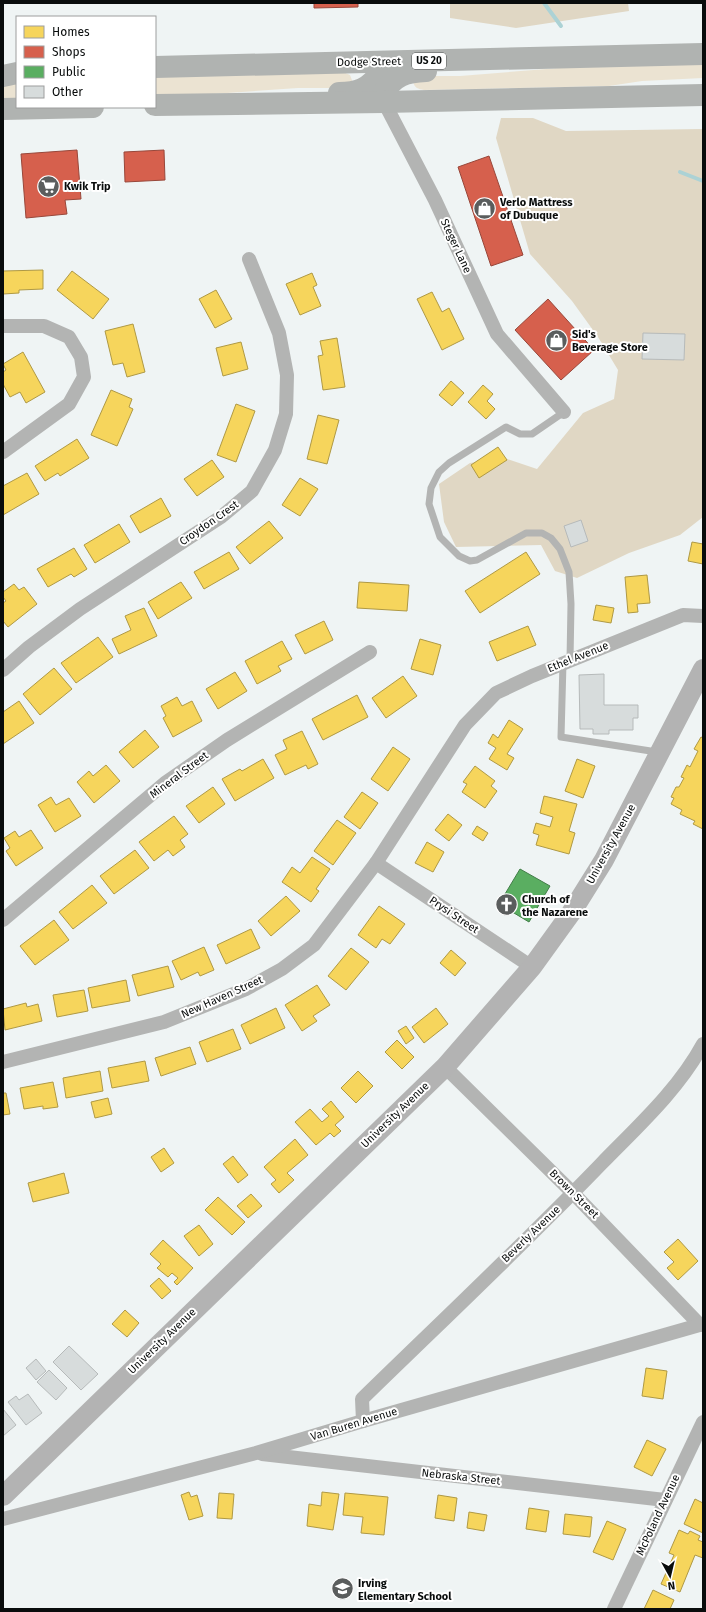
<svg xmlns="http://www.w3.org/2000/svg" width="706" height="1612" font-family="'Fira Sans',sans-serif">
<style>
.green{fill:#ebe3d2}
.forest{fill:#e0d7c4}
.homes{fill:#f6d55c;stroke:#af9944}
.shops{fill:#d6604d;stroke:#98473a}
.public{fill:#5aae61;stroke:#427d48}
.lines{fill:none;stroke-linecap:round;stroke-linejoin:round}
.stream{stroke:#acd2d5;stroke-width:4}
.building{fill:#d7dcdc;stroke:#b6baba}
.lane{stroke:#b3b4b3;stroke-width:7}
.street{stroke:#b3b4b3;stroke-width:14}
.secondary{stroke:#b3b3b3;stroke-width:20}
.highway{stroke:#b0b3b1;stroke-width:22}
.labels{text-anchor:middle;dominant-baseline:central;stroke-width:4;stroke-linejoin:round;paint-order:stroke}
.shield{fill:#fff;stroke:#535555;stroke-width:1}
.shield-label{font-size:10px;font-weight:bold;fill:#090c0c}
.street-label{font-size:11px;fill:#090c0c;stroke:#fff}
.poi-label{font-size:11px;font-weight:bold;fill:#090c0c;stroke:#fff;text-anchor:start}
</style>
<rect width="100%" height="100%" fill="#eff4f4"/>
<g class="green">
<path d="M703,63V78L642,81L609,86L424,90C418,89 415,88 413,82L431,76H460L559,68Z"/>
<polygon points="343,72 350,75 353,83 340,88 298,88 155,98 155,76"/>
<polygon points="17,82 17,99 3,100 3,84"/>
</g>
<g class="forest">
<polygon points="450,3 628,3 629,11 516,28 450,18"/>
<polygon points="501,118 533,118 566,131 703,129 703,517 680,535 629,553 577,578 555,571 541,545 456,547 444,522 439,484 470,463 504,458 537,469 583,413 614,399 618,370 598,337 572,301 530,254 496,138"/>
</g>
<g class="homes">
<polygon points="43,270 43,289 19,290 19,293 3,294 3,271"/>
<polygon points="72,271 109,299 93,319 57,290"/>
<polygon points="312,273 317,285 313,287 321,306 300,315 286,284"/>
<polygon points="216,290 232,319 215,328 199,299"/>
<polygon points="432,292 442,312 449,308 464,339 442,350 417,299"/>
<polygon points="133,324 145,372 127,377 123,363 113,365 105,331"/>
<polygon points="337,338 345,387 323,390 318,356 323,355 320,341"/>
<polygon points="241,342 248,369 223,376 216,348"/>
<polygon points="23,352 45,392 26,403 20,392 10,397 3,384 3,372 6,370 3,364"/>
<polygon points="451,381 464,393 452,406 439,395"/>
<polygon points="483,385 493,394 487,401 495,409 486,419 468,402"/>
<polygon points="111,390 132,399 129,407 133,409 117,446 91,435"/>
<polygon points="236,404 255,411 236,462 217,455"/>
<polygon points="318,415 339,420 327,464 307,459"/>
<polygon points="77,439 89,458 60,476 58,473 45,481 35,466"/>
<polygon points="498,447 507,460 479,478 471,465"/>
<polygon points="212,460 224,477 197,496 184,479"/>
<polygon points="27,473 39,494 3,515 3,486"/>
<polygon points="300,478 318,489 300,516 282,505"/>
<polygon points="161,498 171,516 140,533 130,516"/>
<polygon points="269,521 283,538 250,564 236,547"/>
<polygon points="119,524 130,542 95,563 84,545"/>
<polygon points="692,542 703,544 703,564 688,561"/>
<polygon points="74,548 87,569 74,577 71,574 48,587 37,569"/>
<polygon points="229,552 239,569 204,589 194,572"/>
<polygon points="526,552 540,574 480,613 465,591"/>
<polygon points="647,575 650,603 637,604 638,612 628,613 625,577"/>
<polygon points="181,582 192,598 158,619 148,602"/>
<polygon points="359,582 409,585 407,611 357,608"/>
<polygon points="14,584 19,590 24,587 37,604 8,627 3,621 3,603 6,601 3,597 3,592"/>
<polygon points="596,605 614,608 611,623 593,620"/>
<polygon points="144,608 157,636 119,654 112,639 131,630 125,616"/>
<polygon points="324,621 333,640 305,654 295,635"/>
<polygon points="528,626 536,645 497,661 489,642"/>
<polygon points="98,637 113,657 76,683 61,663"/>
<polygon points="420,639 441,645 433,675 411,669"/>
<polygon points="282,641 292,659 278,666 281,671 257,684 245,661"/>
<polygon points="54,668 72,689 40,715 23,694"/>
<polygon points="235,672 247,691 218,709 206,689"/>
<polygon points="403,676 417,696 386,718 372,698"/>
<polygon points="357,695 368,717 323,740 312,719"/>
<polygon points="177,697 182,706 192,701 202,721 173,737 163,718 166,716 161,706"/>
<polygon points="19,701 34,723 3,744 3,712"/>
<polygon points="509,720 523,729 507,754 514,758 507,770 489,759 496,748 488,743 493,734 498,738"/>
<polygon points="145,730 159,747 133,768 119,752"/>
<polygon points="302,731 318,764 308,769 306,765 285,775 275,755 287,749 283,740"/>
<polygon points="701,737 703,738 703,829 693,824 695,821 680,814 682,810 671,804 674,798 671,797 676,787 679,787 684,778 681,777 687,765 690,767 698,751 694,749"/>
<polygon points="393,747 410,759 388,791 371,779"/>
<polygon points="263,759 274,778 235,801 222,779 240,769 242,771"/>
<polygon points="577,759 595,766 583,798 565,791"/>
<polygon points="106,765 120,781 94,803 77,782 89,771 93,776"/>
<polygon points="475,766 495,781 491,786 497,791 485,808 462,792 467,784 463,782"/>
<polygon points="213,787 225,804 199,823 186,806"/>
<polygon points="362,792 378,803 360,829 344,817"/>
<polygon points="544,796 577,804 569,831 575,833 569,854 536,845 539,835 533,833 536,823 550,827 553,817 540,813"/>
<polygon points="51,797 56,805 69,798 81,816 55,832 38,805"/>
<polygon points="448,814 462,825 449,841 435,830"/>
<polygon points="174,816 188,834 180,840 185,847 173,856 168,850 154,861 139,842"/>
<polygon points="337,820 356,833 333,865 314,851"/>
<polygon points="477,826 488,833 483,841 472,834"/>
<polygon points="31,830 43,848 16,866 6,851 10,848 4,838 15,831 19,837"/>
<polygon points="427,842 444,852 433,872 415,863"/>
<polygon points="135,850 149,868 114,894 100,876"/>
<polygon points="312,857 330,869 316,889 319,891 311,902 282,882 292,867 300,873"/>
<polygon points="92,885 107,903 73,929 59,912"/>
<polygon points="286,896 300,911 271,936 258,921"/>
<polygon points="379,906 405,924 390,944 382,939 376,948 358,935"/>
<polygon points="54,920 69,940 35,965 20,946"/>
<polygon points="251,929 260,948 226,964 217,945"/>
<polygon points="204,947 214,970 200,976 198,972 181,980 172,961"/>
<polygon points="351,948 369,962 346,990 328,976"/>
<polygon points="451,950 466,963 455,976 440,963"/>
<polygon points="168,966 174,987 138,996 132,975"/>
<polygon points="126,980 130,1001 92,1008 88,988"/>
<polygon points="317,985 330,1005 313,1016 317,1021 302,1031 285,1005"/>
<polygon points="84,990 88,1011 57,1017 53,995"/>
<polygon points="26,1003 27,1007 38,1004 42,1021 5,1030 3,1009"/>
<polygon points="276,1008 285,1028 250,1044 241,1025"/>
<polygon points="436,1008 448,1024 424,1043 412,1027"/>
<polygon points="406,1026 414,1038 406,1044 398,1031"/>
<polygon points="233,1029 241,1049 207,1062 199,1042"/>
<polygon points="397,1040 414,1057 402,1069 385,1052"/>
<polygon points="190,1047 196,1064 161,1076 155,1058"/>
<polygon points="145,1061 149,1081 112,1088 108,1068"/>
<polygon points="100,1071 103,1091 66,1098 63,1078"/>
<polygon points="358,1071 373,1086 356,1103 341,1088"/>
<polygon points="53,1082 58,1107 43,1109 43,1106 24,1109 20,1088"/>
<polygon points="3,1093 6,1093 10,1114 3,1115"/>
<polygon points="108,1098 112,1114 95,1118 91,1102"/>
<polygon points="331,1101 344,1117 335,1125 341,1131 334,1137 330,1133 316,1145 295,1122 310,1109 322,1122 329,1116 322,1109"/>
<polygon points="295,1139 308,1155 287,1173 294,1180 279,1193 271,1184 276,1180 264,1167"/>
<polygon points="164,1148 174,1163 161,1172 151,1157"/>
<polygon points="233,1156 248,1175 238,1183 223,1164"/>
<polygon points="64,1173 69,1193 33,1202 28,1183"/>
<polygon points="251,1194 262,1206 248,1218 237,1206"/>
<polygon points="218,1197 245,1222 232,1235 205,1210"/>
<polygon points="199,1225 213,1244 199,1256 184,1236"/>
<polygon points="678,1239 698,1261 678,1280 667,1268 674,1262 664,1252"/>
<polygon points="163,1240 193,1268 177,1285 174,1282 178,1278 172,1273 168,1277 157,1268 161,1264 150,1254"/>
<polygon points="159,1278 171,1291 162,1299 150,1286"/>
<polygon points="125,1310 139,1323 127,1337 112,1324"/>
<polygon points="646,1368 667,1371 663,1399 642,1396"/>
<polygon points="647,1440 666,1449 652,1476 634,1467"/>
<polygon points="189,1492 191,1497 197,1495 203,1516 189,1520 181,1495"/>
<polygon points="322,1492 339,1494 333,1530 307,1526 309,1504 321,1506"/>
<polygon points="219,1493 234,1494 232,1519 217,1518"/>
<polygon points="345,1493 388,1497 384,1535 361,1533 363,1517 343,1515"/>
<polygon points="438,1495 457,1498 454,1521 435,1518"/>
<polygon points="695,1499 703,1503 703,1533 684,1524"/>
<polygon points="529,1508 549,1511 546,1532 526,1529"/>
<polygon points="469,1512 487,1515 484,1531 467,1528"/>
<polygon points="565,1514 592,1517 590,1537 563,1534"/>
<polygon points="607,1521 626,1529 613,1560 593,1552"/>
<polygon points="679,1530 688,1534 690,1531 700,1536 698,1540 703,1542 703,1558 695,1555 680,1592 661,1584 674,1555 669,1553"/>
<polygon points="653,1590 674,1600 670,1609 644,1609"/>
</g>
<g class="shops">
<polygon points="314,3 358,3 358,7 314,8"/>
<polygon points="77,150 81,199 65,200 67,214 26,218 21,154"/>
<polygon points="164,150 165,180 125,182 124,152"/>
<polygon points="489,156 523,255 491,266 458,167"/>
<polygon points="548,299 594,350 561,380 515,330"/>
</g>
<polygon class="public" points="520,869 550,886 529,922 499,904"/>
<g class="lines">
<g class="stream">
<polyline points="544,3 561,26"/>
<polyline points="680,172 703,181"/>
</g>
</g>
<g class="building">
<polygon points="643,333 685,334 684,360 642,359"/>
<polygon points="581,520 588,541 571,547 564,526"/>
<polygon points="604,674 604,705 638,705 638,718 633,718 633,730 609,730 609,734 593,734 593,729 580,729 579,675"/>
<polygon points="69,1346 98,1374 81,1390 53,1362"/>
<polygon points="36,1359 46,1371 36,1380 26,1368"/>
<polygon points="49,1370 67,1388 56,1400 37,1382"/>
<polygon points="28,1394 42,1413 26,1425 8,1402 16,1396 19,1400"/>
<polygon points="3,1409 16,1425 3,1436"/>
</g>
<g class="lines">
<g class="lane">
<polyline points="564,412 532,434 520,434 506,427 449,463 439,472 431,488 429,504 440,537 459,556 470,561 477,560 526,533 542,533 551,538 560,549 569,572 571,604 570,660"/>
<polyline points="563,663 561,737 657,752"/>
</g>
<g class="street">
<polyline points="383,96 384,102 435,200 497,334 564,412"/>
<polyline points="3,326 44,326 69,337 81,357 84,377 69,404 3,452"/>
<polyline points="3,670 29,647 80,609 221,517 252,491 275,450 286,414 287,375 279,333 249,259"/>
<polyline points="376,863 532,967"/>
<polyline points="3,920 165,783 227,740 370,652"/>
<polyline points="3,1062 164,1022 246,989 282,969 314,945 376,863 465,725 496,693 532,676 683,615 703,616"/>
<polyline points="445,1067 573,1193 700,1325"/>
<path d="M363,1421L362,1399C442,1321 524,1244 602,1163C638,1126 678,1090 703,1044"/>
<polyline points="262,1454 665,1500"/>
<polyline points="3,1519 256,1453 363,1421 703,1324"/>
<polyline points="614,1609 703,1422"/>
</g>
<polyline class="secondary" points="3,1496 445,1067 532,967 571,913 604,860 703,669"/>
<g class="highway">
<polyline points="155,67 703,54"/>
<polyline points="3,76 17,73"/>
<path d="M339,93C358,93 368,89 380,73"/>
<path d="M383,94C394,75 406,72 426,71"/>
<polyline points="155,105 384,102 703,95"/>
<polyline points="3,109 93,107"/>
</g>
</g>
<defs>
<symbol id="supermarket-disc" viewBox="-11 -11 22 22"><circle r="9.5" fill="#5a5d5d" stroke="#fff"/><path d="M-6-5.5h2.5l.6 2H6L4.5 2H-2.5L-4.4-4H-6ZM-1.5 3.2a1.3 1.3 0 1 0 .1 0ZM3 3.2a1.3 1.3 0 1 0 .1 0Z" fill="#fff"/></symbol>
<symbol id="shop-disc" viewBox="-11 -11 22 22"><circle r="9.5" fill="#5a5d5d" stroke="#fff"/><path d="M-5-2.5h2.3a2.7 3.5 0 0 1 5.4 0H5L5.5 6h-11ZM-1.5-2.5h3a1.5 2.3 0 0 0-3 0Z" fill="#fff"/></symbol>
<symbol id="church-disc" viewBox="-11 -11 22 22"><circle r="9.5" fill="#5a5d5d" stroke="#fff"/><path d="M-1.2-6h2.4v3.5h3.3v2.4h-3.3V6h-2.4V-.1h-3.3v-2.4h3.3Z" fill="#fff"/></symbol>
<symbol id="school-disc" viewBox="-11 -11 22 22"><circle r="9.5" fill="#5a5d5d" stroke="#fff"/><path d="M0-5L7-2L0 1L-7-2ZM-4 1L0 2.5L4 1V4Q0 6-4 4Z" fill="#fff"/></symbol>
</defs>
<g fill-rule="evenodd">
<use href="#supermarket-disc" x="36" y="174" width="25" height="25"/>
<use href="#shop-disc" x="472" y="196" width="25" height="25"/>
<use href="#shop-disc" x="544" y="328" width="25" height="25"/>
<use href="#church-disc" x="494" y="892" width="25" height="25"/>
<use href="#school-disc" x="330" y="1576" width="25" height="25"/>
</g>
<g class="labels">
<rect class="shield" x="412" y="53" width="34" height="16" rx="3"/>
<g class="shield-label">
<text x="429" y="61">US 20</text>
</g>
<g class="street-label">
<text transform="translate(369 62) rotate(-1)">Dodge Street</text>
<text transform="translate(456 246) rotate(65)">Steger Lane</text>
<text transform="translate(209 523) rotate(-35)">Croydon Crest</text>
<text transform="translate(578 657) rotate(-22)">Ethel Avenue</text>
<text transform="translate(179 775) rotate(-37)">Mineral Street</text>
<text transform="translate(611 844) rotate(-61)">University Avenue</text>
<text transform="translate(454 915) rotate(34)">Prysi Street</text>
<text transform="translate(222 997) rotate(-24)">New Haven Street</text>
<text transform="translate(395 1115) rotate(-44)">University Avenue</text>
<text transform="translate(574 1194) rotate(45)">Brown Street</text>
<text transform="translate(531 1234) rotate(-44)">Beverly Avenue</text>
<text transform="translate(162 1341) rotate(-44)">University Avenue</text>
<text transform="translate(354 1424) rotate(-17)">Van Buren Avenue</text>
<text transform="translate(461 1477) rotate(6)">Nebraska Street</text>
<text transform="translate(658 1515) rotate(-65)">McPoland Avenue</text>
</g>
<g class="poi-label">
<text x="64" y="186">Kwik Trip</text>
<text x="500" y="202">Verlo Mattress<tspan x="500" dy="13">of Dubuque</tspan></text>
<text x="572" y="334">Sid's<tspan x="572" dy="13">Beverage Store</tspan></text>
<text x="522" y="899">Church of<tspan x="522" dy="13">the Nazarene</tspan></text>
<text x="358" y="1583">Irving<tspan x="358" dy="13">Elementary School</tspan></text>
</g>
</g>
<rect width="706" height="1612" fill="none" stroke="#090c0c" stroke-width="8"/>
<rect x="16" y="16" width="140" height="92" fill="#ffffff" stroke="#9d9e9e"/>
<rect x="24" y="26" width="20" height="12" fill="#f6d55c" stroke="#9d9e9e"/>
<text x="52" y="36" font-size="12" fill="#090c0c">Homes</text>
<rect x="24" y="46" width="20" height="12" fill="#d6604d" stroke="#9d9e9e"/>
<text x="52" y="56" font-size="12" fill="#090c0c">Shops</text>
<rect x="24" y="66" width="20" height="12" fill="#5aae61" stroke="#9d9e9e"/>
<text x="52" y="76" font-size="12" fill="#090c0c">Public</text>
<rect x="24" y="86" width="20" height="12" fill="#d7dcdc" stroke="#9d9e9e"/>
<text x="52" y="96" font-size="12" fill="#090c0c">Other</text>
<g transform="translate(670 1576) rotate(172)" stroke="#ffffff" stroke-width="3" paint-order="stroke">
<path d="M0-3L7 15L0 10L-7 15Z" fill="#090c0c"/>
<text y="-6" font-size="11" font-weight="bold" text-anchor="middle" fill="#090c0c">N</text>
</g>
</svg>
